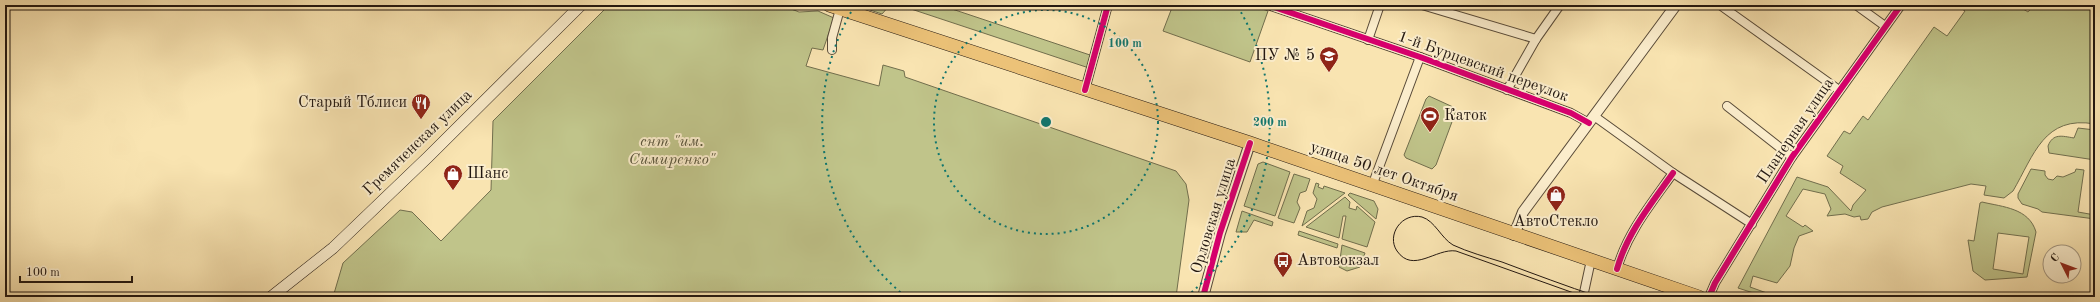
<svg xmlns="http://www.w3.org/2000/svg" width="2100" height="302" font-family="'Old Standard TT',serif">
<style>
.green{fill:#c0c48a;stroke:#716e4d;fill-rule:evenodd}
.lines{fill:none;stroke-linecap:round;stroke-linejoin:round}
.minor-casing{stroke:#584a38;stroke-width:10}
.tertiary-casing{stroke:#584a38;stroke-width:12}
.secondary-casing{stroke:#221710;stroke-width:12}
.primary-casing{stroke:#221710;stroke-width:14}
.minor{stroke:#fbedcc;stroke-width:8}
.tertiary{stroke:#fbedcc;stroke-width:10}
.secondary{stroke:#fbedcc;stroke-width:11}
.primary{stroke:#ecc278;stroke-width:13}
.tram{stroke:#221710;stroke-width:1}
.cycleway-casing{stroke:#fbedcc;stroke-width:8}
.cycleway{stroke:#d6006c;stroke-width:6}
.ring{fill:none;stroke:#0f766e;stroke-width:2;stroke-dasharray:2 4}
.labels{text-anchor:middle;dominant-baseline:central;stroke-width:4;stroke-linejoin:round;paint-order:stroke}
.poi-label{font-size:16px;fill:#221710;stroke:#fbedcc;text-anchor:start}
.street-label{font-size:16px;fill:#221710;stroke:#fbedcc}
.park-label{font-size:16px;font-style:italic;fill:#59543b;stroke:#fbedcc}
.centre{fill:#0f766e;stroke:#fbedcc;stroke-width:2}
.ring-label{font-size:12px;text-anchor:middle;font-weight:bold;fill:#0f766e;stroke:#fbedcc;stroke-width:4;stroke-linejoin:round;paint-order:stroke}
</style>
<rect width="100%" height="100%" fill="#f9e4b1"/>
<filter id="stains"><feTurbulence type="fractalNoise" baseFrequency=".005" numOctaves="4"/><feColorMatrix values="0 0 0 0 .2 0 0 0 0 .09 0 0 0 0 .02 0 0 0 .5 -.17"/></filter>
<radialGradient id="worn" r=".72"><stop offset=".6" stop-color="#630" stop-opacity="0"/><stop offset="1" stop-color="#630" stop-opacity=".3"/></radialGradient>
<g class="green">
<polygon points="609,5 781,5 799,12 818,11 834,18 823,50 812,48 806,66 879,86 883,65 904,71 905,77 1176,171 1186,184 1189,200 1176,297 333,297 343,263 400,210 412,212 441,241 491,190 493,121"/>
<polygon points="855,5 890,5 882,14"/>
<polygon points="899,5 940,5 1093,56 1089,68"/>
<polygon points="1173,5 1252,5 1268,11 1250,62 1163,31"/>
<path d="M1956,5H2017L2028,12L2034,5H2095V124C2044,115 2034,155 2013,191L2004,198L1984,195L1986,186L1971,184L1882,207L1872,212L1868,219L1861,220L1860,216L1854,217L1845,214L1827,216L1831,209L1825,194L1803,189L1786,216L1803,227L1805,225L1813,231L1799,236L1794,248L1790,266L1777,283L1753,276L1750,287L1778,297H1766L1738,288L1797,177L1828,187L1851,211L1853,205L1866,190L1840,173L1843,166L1827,156L1844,131L1850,134L1863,116L1868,120L1934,27L1947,36L1965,11Z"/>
<polygon points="1429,96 1453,107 1456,111 1436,165 1432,169 1406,158 1404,155 1426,99"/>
<path d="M2078,128L2095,130V160L2049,153L2048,146C2053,133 2062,136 2074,138Z"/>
<polygon points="1263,162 1290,172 1275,216 1244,206 1258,164"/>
<polygon points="2031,169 2045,171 2045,175 2048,179 2053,180 2057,176 2063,177 2075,172 2076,169 2084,170 2078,212 2095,215 2095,219 2042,212 2038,209 2022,204 2018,198 2018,194"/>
<polygon points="1294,174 1310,179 1306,191 1300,193 1297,202 1300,208 1294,223 1278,218"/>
<polygon points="1316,183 1319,184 1318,187 1323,189 1324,186 1345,193 1302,226 1307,211 1314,208 1317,199 1313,193"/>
<polygon points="1350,193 1374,201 1378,209 1376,219 1348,195"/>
<polygon points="1345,197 1350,202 1349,208 1356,210 1357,206 1375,222 1367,247 1342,239 1346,216 1343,216 1339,238 1306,227"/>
<path d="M1982,202C2003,207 2029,208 2036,232L2027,277L1985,280L1973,271L1968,240L1974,241L1980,203ZM1998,233L2029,237L2023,274L1993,269Z"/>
<polygon points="1242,211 1273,222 1272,226 1254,220 1247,232 1236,232"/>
<polygon points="1299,231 1338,244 1337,248 1298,235"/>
<polygon points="1342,245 1365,253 1360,267 1347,271 1339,267"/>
</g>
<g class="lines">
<defs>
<g id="minor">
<polyline points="1268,5 1420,57 1571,113 1589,123"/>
<polyline points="1422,5 1536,39"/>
<polyline points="1720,5 1839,90"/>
<polyline points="1856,5 1885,26"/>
<polyline points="1368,40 1380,5"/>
<polyline points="832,50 832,38 840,9"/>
<polyline points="1085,90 1108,5"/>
<polyline points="1507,90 1536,39 1560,5"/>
<polyline points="1727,106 1792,157"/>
<polyline points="1594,116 1673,173 1752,224"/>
<polyline points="1372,186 1420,57"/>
<path d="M1617,269C1627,233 1651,204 1673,173"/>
<polyline points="1583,297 1591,260"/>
<polyline points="1709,297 1715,283 1792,157 1901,5"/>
</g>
<g id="tertiary">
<polyline points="1514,235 1523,212 1676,5"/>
<polyline points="1203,297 1220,233 1250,143"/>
</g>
<polyline id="secondary" points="271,297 333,248 428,157 581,5"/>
<polyline id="primary" points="829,5 1250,143 1699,297"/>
</defs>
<use href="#minor" class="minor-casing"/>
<use href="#tertiary" class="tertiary-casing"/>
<use href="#secondary" class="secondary-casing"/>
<use href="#primary" class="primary-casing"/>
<use href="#minor" class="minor"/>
<use href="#tertiary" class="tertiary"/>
<use href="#secondary" class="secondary"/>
<use href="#primary" class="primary"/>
<path class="tram" d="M1585,297L1456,251C1436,248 1413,274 1397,251C1386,235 1402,212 1422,217C1435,221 1441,238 1453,245C1468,252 1486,257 1502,262C1534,274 1566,286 1599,297"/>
<defs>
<g id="cycleway">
<polyline points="1268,5 1420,57 1571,113 1589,123"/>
<polyline points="1085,90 1108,5"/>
<path d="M1617,269C1627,233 1651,204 1673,173"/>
<polyline points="1203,297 1220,233 1250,143"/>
<polyline points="1709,297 1715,283 1792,157 1901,5"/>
</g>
</defs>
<use href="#cycleway" class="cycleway-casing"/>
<use href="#cycleway" class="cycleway"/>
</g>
<g class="ring">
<circle cx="1046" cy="122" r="112"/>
<path d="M905 296A224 224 0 0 1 854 7M1238 7A224 224 0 0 1 1187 296"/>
</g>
<defs>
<symbol id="school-pin" viewBox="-11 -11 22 30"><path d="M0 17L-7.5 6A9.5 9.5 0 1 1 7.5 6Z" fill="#8f2418" stroke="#fbedcc"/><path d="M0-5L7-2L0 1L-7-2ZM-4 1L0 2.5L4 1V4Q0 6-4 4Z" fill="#fff"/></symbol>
<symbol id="restaurant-pin" viewBox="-11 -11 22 30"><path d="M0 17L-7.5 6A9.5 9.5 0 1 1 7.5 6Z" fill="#8f2418" stroke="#fbedcc"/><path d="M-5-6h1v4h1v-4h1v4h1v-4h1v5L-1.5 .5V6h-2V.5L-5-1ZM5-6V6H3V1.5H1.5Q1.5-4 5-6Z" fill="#fff"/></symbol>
<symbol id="stadium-pin" viewBox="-11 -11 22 30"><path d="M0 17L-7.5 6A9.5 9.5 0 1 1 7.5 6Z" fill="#8f2418" stroke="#fbedcc"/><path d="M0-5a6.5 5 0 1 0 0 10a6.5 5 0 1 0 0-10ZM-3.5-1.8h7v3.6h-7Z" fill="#fff"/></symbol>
<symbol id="shop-pin" viewBox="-11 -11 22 30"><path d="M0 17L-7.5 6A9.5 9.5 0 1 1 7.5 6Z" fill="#8f2418" stroke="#fbedcc"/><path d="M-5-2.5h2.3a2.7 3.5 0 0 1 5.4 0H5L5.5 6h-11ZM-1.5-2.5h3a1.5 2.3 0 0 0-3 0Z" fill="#fff"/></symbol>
<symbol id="bus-pin" viewBox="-11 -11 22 30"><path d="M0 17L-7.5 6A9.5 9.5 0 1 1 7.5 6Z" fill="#8f2418" stroke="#fbedcc"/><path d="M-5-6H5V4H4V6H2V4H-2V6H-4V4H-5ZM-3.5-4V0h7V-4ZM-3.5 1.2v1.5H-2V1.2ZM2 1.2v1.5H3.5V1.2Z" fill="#fff"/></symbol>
</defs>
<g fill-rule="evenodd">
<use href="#school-pin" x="1318" y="45" width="22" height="30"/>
<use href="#restaurant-pin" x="410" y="92" width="22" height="30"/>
<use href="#stadium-pin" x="1419" y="105" width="22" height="30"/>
<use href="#shop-pin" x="442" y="163" width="22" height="30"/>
<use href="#shop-pin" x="1545" y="184" width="22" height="30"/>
<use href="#bus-pin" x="1272" y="250" width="22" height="30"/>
</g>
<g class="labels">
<g class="poi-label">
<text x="1315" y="56" text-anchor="end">ПУ № 5</text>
<text x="407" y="103" text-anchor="end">Старый Тблиси</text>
<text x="1444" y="116">Каток</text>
<text x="467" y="174">Шанс</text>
<text x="1556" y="222" text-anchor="middle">АвтоСтекло</text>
<text x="1297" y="261">Автовокзал</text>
</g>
<g class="street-label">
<text transform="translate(1483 67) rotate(20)">1-й Бурцевский переулок</text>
<text transform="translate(1796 131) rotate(-56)">Планерная улица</text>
<text transform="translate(418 143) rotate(-44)">Гремяченская улица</text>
<text transform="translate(1384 172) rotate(19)">улица 50 лет Октября</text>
<text transform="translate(1214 216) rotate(-73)">Орловская улица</text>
</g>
<g class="park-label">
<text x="672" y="142">снт "им.<tspan x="672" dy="18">Симиренко"</tspan></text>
</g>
</g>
<circle cx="1046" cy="122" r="6" class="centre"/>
<g class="ring-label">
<text x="1125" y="47">100 m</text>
<text x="1270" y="126">200 m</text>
</g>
<rect width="2100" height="302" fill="none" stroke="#f9e4b1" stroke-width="20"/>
<rect x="6" y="6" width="2088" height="290" fill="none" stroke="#221710" stroke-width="2"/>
<rect x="10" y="10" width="2080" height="282" fill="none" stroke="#221710"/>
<g transform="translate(2062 264) rotate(312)"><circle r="19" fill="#fbedcc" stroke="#a49781"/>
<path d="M0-3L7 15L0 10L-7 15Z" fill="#8f2418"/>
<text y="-6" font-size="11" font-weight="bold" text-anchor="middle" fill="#221710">С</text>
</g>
<path d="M20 276v6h112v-6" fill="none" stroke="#221710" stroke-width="2"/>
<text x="26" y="276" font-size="12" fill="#221710" stroke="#fbedcc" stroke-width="3" paint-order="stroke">100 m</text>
<rect width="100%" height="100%" filter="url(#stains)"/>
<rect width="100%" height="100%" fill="url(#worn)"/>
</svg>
